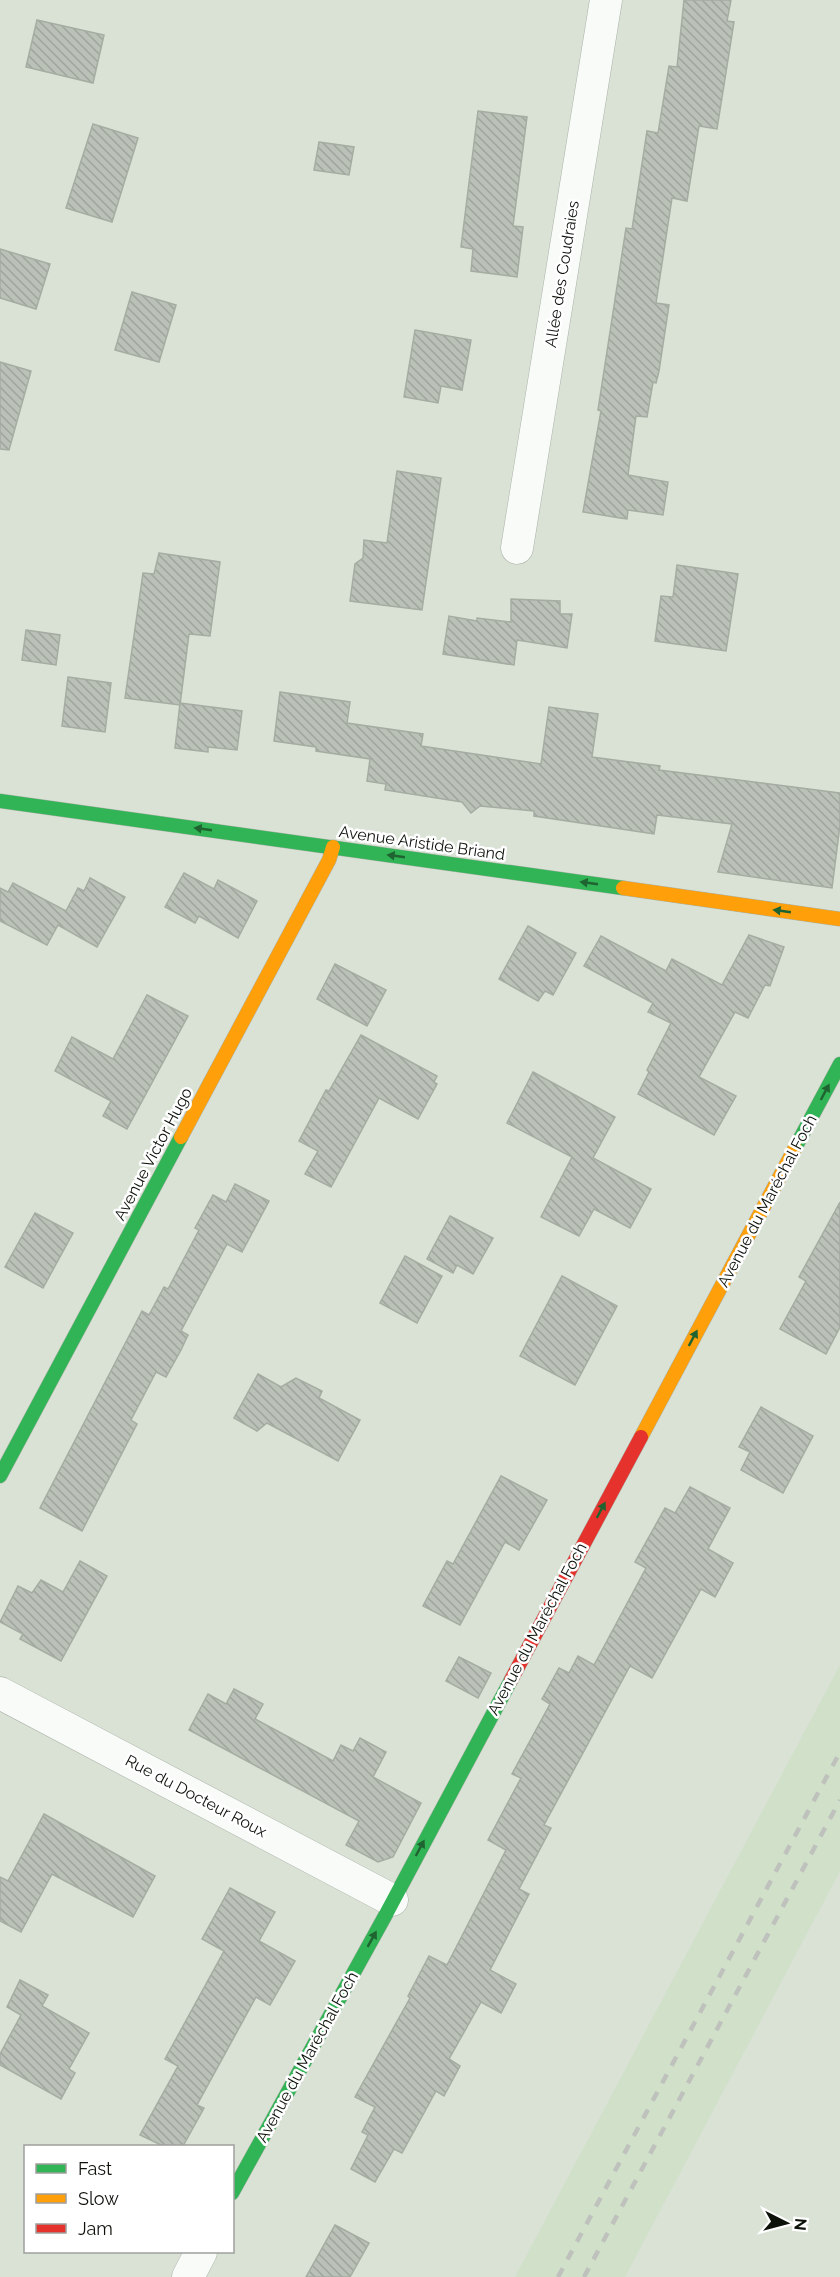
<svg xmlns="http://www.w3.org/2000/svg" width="840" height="2277" font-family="Raleway,sans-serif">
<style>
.built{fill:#d0e0c9}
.building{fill:url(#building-back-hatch);stroke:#a5aca2;stroke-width:1.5}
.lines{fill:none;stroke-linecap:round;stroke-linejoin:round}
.street-casing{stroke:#abb2a8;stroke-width:33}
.fast-casing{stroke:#abb2a8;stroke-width:15}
.slow-casing{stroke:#abb2a8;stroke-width:15}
.jam-casing{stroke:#abb2a8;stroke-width:15}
.street{stroke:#f9fbf9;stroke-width:32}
.fast{stroke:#30b455;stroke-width:14}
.slow{stroke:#ff9f0a;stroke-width:14}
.jam{stroke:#e5322d;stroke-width:14}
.rail{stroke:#bfc1bd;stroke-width:4.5;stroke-dasharray:10 10;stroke-linecap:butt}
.oneway{fill:#1e6330}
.labels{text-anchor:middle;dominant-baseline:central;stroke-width:5;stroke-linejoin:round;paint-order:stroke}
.street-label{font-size:16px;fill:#0c120a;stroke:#fff}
</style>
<defs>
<pattern id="building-back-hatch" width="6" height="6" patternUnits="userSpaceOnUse" patternTransform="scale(1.5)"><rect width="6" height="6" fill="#bac1b7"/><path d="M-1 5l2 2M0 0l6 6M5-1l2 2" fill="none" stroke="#9fa59c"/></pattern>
</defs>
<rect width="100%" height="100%" fill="#d9e2d5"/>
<polygon class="built" points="840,1665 840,1871 625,2277 515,2277"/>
<g class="building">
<polygon points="684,0 731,0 727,21 734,22 717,129 699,126 687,201 672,198 656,303 669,305 659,371 656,383 653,382 647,417 636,416 628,475 668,482 663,515 628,510 627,519 620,518 583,512 601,411 598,410 626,228 632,229 647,131 658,133 669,66 677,67"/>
<polygon points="37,20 104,35 93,83 26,67"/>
<polygon points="478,111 527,117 513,226 523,227 517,277 471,271 473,249 461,247"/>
<polygon points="93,124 138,138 112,222 66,208"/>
<polygon points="319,142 354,147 349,175 314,170"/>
<polygon points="0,249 50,264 36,309 0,298"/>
<polygon points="132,292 176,305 159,362 115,350"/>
<polygon points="415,330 471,340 462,390 441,386 438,403 404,397"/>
<polygon points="0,362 31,371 9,450 0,449"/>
<polygon points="397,471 441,478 422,610 350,601 355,564 363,558 364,540 387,543"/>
<polygon points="159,553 220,562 210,636 189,634 180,705 125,698 143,573 154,574"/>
<polygon points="677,565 738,574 726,651 655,641 661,596 673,597"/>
<polygon points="511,599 560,601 560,614 572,614 567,648 517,640 514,665 443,654 449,616 477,621 477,618 511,622"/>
<polygon points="26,630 60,635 56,665 22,660"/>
<polygon points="68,677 111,683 105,732 62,726"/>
<polygon points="280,692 350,702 347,723 423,734 421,746 541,764 549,707 598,714 592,757 660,766 659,770 840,793 840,825 832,888 718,872 732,824 657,815 654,834 534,816 534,811 480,806 471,813 462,802 385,790 386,784 367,781 370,759 316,751 316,747 274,741"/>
<polygon points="180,703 242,711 237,750 208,747 208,752 175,748"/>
<polygon points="184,873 214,889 218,880 257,901 238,938 199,916 195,923 165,907"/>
<polygon points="90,878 125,897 97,947 58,925 47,945 0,921 0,888 8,892 13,883 66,911 78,888 84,891"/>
<polygon points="528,926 576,953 553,995 545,991 538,1001 499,979"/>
<polygon points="749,935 784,947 770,986 765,985 748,1018 735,1012 699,1077 736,1096 714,1135 638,1094 649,1072 647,1070 671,1023 648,1012 653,1003 584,966 601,936 666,971 672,959 722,985"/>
<polygon points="335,964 386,990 367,1026 317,999"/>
<polygon points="147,995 188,1016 127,1129 103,1116 111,1101 55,1071 72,1037 113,1059"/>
<polygon points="361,1035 437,1076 434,1082 437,1084 418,1119 379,1098 331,1187 305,1174 318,1151 299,1141 326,1090 329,1091"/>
<polygon points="533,1072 615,1117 593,1158 651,1189 630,1228 594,1209 579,1236 541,1217 572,1157 507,1123"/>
<polygon points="235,1184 269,1201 242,1252 227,1244 181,1331 188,1335 181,1350 166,1377 156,1372 131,1420 137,1424 82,1531 40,1508 142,1311 149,1315 164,1287 168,1289 199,1230 195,1228 213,1195 226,1202"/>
<polygon points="840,1202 840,1327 826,1354 780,1329 806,1281 799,1277"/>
<polygon points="35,1213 73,1233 43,1288 5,1267"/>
<polygon points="450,1216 493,1238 473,1274 457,1265 453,1273 427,1259"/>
<polygon points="405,1256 442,1276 417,1323 380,1303"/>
<polygon points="562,1276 617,1306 575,1385 520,1356"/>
<polygon points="258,1374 281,1387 296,1378 322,1391 319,1398 360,1420 338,1461 267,1423 257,1431 234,1418"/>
<polygon points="761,1407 813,1436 783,1493 741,1470 750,1452 739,1447"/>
<polygon points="501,1476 547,1500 519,1550 505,1542 460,1625 423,1606 447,1561 453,1564"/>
<polygon points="690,1487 730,1508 708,1549 733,1563 715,1597 701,1589 652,1678 630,1666 544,1825 551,1828 519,1889 529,1894 490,1970 516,1984 501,2013 481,2002 449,2059 460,2066 444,2096 436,2091 402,2153 394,2149 375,2182 351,2169 368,2135 362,2132 375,2107 355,2097 410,1998 408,1996 429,1956 447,1965 506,1850 488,1840 521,1778 512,1774 550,1704 542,1699 559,1668 569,1673 578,1656 594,1665 646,1568 635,1562 665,1508 675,1513"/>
<polygon points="80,1561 107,1576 61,1661 20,1639 23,1634 0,1622 18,1586 32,1593 41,1580 63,1592"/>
<polygon points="459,1657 491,1673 478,1698 446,1681"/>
<polygon points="234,1689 263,1704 255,1719 333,1761 341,1745 353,1751 360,1738 386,1752 373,1777 421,1803 393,1857 378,1862 346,1845 359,1821 189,1730 208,1694 226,1704"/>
<polygon points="44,1814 155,1876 133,1917 52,1874 21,1932 0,1921 0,1877 8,1881"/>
<polygon points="230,1888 275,1912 259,1941 295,1961 270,2005 256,1997 197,2105 204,2108 183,2146 163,2146 140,2135 178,2066 165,2059 224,1951 202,1939"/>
<polygon points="20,1980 48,1995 42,2006 89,2033 69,2069 75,2073 61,2099 0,2065 0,2054 21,2015 7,2007"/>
<polygon points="335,2225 369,2243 350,2277 306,2277"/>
</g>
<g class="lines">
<defs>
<g id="street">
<polyline points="517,548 606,0"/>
<polyline points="0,1693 392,1900"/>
<polyline points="188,2277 201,2252"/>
</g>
<g id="fast">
<polyline points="0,801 623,888"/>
<polyline points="795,1148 840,1064"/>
<polyline points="0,1476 181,1137"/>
<polyline points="232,2193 385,1916 511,1680"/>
</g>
<g id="slow">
<polyline points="623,888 840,919"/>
<polyline points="181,1137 329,860 333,847"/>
<polyline points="641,1437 795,1148"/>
</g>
<polyline id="jam" points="511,1680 641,1437"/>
</defs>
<use href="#street" class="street-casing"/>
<use href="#fast" class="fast-casing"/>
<use href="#slow" class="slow-casing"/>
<use href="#jam" class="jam-casing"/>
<use href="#street" class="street"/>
<use href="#fast" class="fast"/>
<use href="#slow" class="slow"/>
<use href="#jam" class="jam"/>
<g class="rail">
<polyline points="558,2277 840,1752"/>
<polyline points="584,2277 840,1800"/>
</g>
</g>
<defs><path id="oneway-solid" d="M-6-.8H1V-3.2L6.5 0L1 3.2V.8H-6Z" transform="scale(1.5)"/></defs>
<g class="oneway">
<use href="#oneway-solid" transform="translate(203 829) rotate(-172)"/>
<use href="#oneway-solid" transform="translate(396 856) rotate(-172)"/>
<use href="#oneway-solid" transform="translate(589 883) rotate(-172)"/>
<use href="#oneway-solid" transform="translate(782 911) rotate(-172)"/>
<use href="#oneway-solid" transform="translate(825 1092) rotate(-62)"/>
<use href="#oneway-solid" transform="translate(693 1338) rotate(-62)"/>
<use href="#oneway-solid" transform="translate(601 1510) rotate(-62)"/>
<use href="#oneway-solid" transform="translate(420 1848) rotate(-62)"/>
<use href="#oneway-solid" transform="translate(372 1939) rotate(-61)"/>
</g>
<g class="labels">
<g class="street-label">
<text transform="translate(562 274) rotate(-81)">Allée des Coudraies</text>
<text transform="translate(422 843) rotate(8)">Avenue Aristide Briand</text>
<text transform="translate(153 1154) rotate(-62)">Avenue Victor Hugo</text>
<text transform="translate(767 1201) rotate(-62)">Avenue du Maréchal Foch</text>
<text transform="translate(537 1629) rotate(-62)">Avenue du Maréchal Foch</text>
<text transform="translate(196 1796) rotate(28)">Rue du Docteur Roux</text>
<text transform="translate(307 2057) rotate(-61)">Avenue du Maréchal Foch</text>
</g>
</g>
<rect x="24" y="2145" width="210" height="108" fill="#ffffff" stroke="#9ea09d" stroke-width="1.5"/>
<rect x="36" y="2164" width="30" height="9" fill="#30b455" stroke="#9ea09d" stroke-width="1.5"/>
<text x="78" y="2175" font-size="18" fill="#0c120a">Fast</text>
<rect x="36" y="2194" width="30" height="9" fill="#ff9f0a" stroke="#9ea09d" stroke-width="1.5"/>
<text x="78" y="2205" font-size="18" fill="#0c120a">Slow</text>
<rect x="36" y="2224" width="30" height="9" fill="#e5322d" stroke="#9ea09d" stroke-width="1.5"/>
<text x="78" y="2235" font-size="18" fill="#0c120a">Jam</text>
<g transform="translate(786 2223) rotate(96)" stroke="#ffffff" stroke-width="4.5" paint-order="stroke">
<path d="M0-4.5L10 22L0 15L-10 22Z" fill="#0c120a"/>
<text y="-9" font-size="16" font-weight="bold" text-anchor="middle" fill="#0c120a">N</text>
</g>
</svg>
